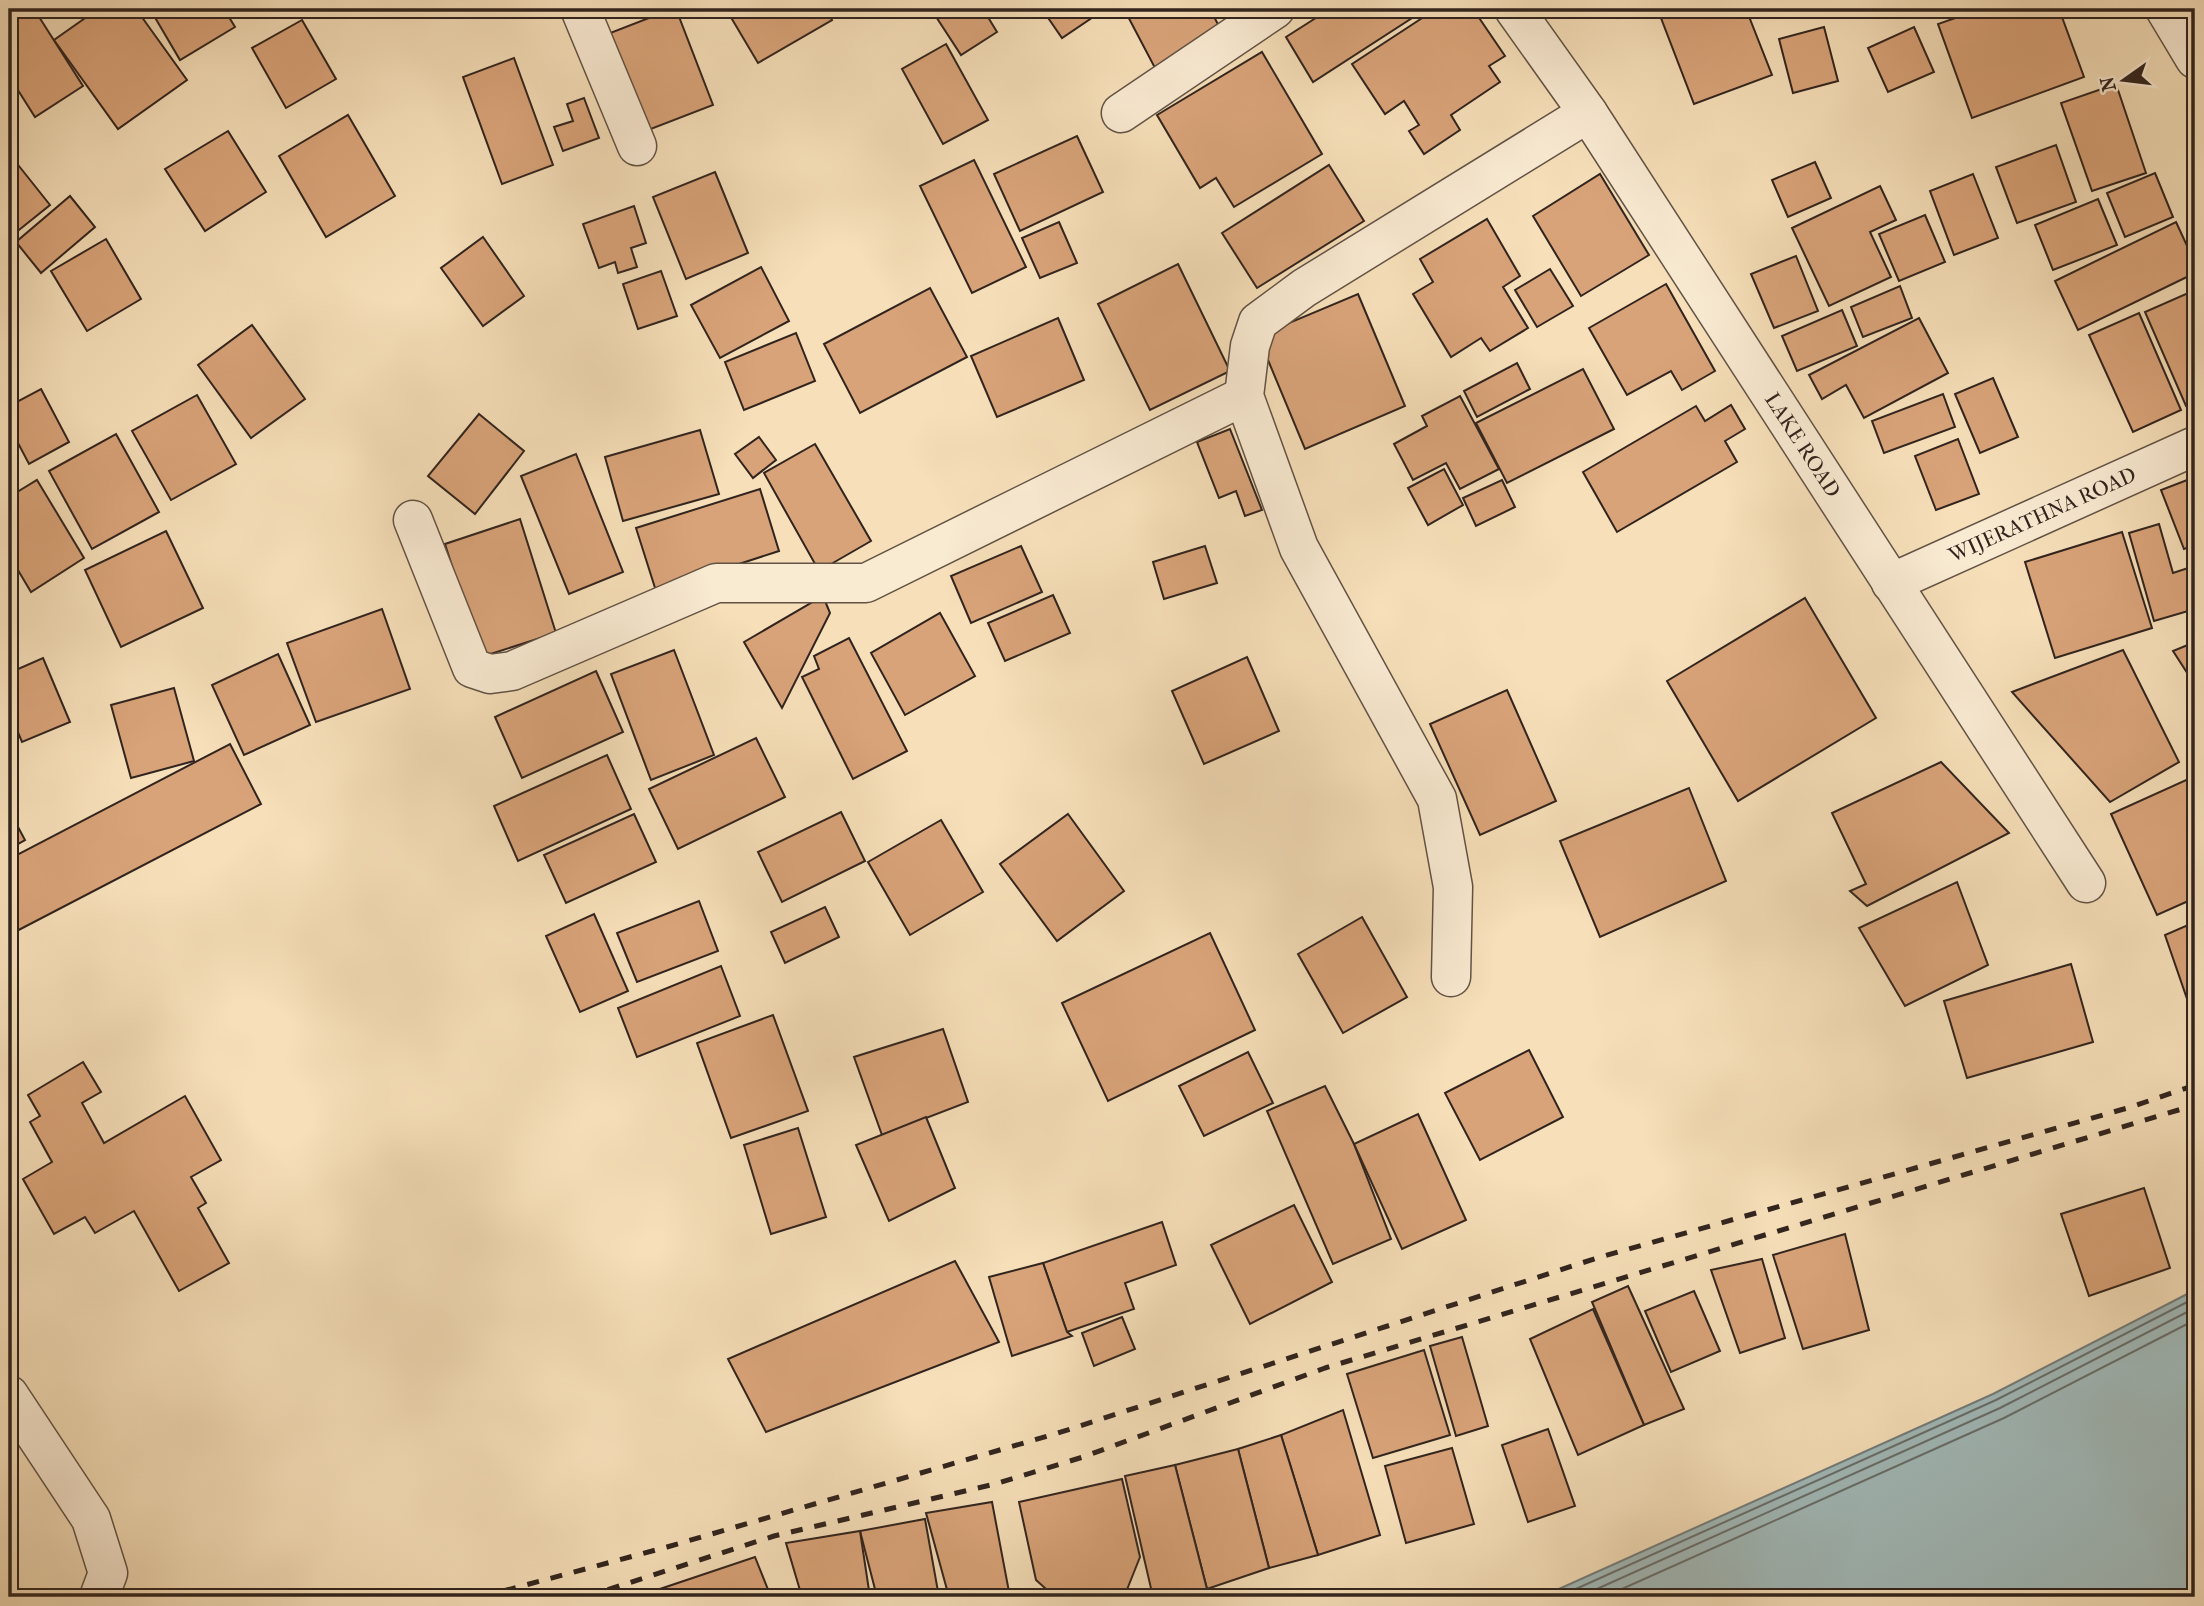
<svg xmlns="http://www.w3.org/2000/svg" width="2204" height="1606" font-family="'IM FELL French Canon',serif">
<style>
.water{fill:#a1baba;stroke:#747e7c;stroke-width:2}
.lines{fill:none;stroke-linecap:round;stroke-linejoin:round}
.shore{stroke:#696f6c;stroke-width:2}
.building{fill:#d9a379;stroke:#31241e;stroke-width:2}
.minor-casing{stroke:#625345;stroke-width:41}
.minor{stroke:#f9ead2;stroke-width:38}
.rail{stroke:#31241e;stroke-width:5;stroke-dasharray:12 12;stroke-linecap:butt}
.labels{text-anchor:middle;dominant-baseline:central;stroke-width:5;stroke-linejoin:round;paint-order:stroke}
.street-label{font-size:21px;fill:#31241e;stroke:#f9ead2}
</style>
<rect width="100%" height="100%" fill="#f6dfb9"/>
<filter id="stains"><feTurbulence type="fractalNoise" baseFrequency=".00286" numOctaves="4"/><feColorMatrix values="0 0 0 0 .2 0 0 0 0 .09 0 0 0 0 .02 0 0 0 .5 -.17"/></filter>
<radialGradient id="worn" r=".72"><stop offset=".6" stop-color="#630" stop-opacity="0"/><stop offset="1" stop-color="#630" stop-opacity=".3"/></radialGradient>
<polygon class="water" points="2195,1290 2195,1597 1541,1597 1993,1394"/>
<g class="lines">
<g class="shore">
<polyline points="1558,1597 1996,1400 2195,1298"/>
<polyline points="1579,1597 2000,1408 2195,1308"/>
<polyline points="1604,1597 2004,1418 2195,1320"/>
</g>
</g>
<g class="building">
<polygon points="9,9 34,9 83,86 35,117 9,76"/>
<polygon points="98,9 136,9 187,80 118,129 54,40"/>
<polygon points="150,9 224,9 235,27 180,60"/>
<polygon points="672,9 676,9 713,105 643,132 605,35"/>
<polygon points="726,9 826,9 832,20 758,63"/>
<polygon points="931,9 983,9 997,32 961,55"/>
<polygon points="1042,9 1105,9 1062,38"/>
<polygon points="1124,9 1210,9 1222,32 1155,68"/>
<polygon points="1330,9 1426,9 1313,82 1286,37"/>
<polygon points="1436,9 1473,9 1505,56 1489,66 1500,82 1451,115 1460,130 1424,154 1409,131 1419,125 1404,101 1385,114 1352,64"/>
<polygon points="1613,9 1636,9 1618,18"/>
<polygon points="1685,9 1746,9 1772,75 1694,104 1661,18"/>
<polygon points="1981,9 2059,9 2084,77 1972,118 1938,24"/>
<polygon points="302,20 336,79 286,108 252,48"/>
<polygon points="1824,27 1838,81 1793,93 1779,39"/>
<polygon points="1914,27 1934,72 1888,92 1868,48"/>
<polygon points="946,44 988,120 943,144 902,69"/>
<polygon points="1262,52 1322,154 1234,207 1216,178 1200,188 1157,115"/>
<polygon points="514,58 553,165 502,184 463,77"/>
<polygon points="2116,84 2146,173 2092,191 2061,103"/>
<polygon points="584,98 599,138 563,151 554,127 573,121 567,104"/>
<polygon points="348,115 395,196 326,237 279,156"/>
<polygon points="228,131 266,192 205,231 165,169"/>
<polygon points="1077,136 1103,192 1020,231 994,174"/>
<polygon points="2056,145 2076,202 2017,223 1996,167"/>
<polygon points="11,156 50,205 9,238 9,158"/>
<polygon points="974,160 1026,267 972,293 920,186"/>
<polygon points="1815,162 1831,198 1788,217 1772,180"/>
<polygon points="1329,165 1364,221 1257,288 1222,233"/>
<polygon points="715,172 748,253 686,279 653,197"/>
<polygon points="2155,173 2173,217 2125,237 2107,193"/>
<polygon points="1600,174 1649,255 1581,296 1533,216"/>
<polygon points="1973,174 1998,238 1954,255 1930,191"/>
<polygon points="1880,186 1896,220 1870,232 1891,277 1829,306 1792,228"/>
<polygon points="70,196 95,227 41,273 16,242"/>
<polygon points="2098,199 2117,245 2053,270 2035,225"/>
<polygon points="634,206 646,243 631,248 637,267 618,273 615,262 599,268 583,224"/>
<polygon points="1925,215 1945,262 1899,281 1879,234"/>
<polygon points="1487,219 1520,276 1503,287 1528,328 1490,351 1481,338 1451,357 1413,294 1433,282 1420,259"/>
<polygon points="1059,222 1077,263 1040,278 1022,238"/>
<polygon points="2176,222 2195,263 2195,273 2078,330 2055,281"/>
<polygon points="483,237 524,296 483,326 441,268"/>
<polygon points="106,239 141,299 87,331 51,271"/>
<polygon points="1796,256 1818,311 1774,328 1751,274"/>
<polygon points="1178,264 1230,371 1150,410 1098,304"/>
<polygon points="761,267 789,321 720,358 691,305"/>
<polygon points="1550,269 1573,306 1537,327 1515,290"/>
<polygon points="661,271 677,316 638,329 623,284"/>
<polygon points="1666,284 1715,371 1682,390 1671,371 1627,395 1589,328"/>
<polygon points="1900,286 1912,318 1863,337 1851,307"/>
<polygon points="930,288 967,357 860,413 824,344"/>
<polygon points="2195,290 2195,402 2186,406 2145,312"/>
<polygon points="1358,294 1405,406 1305,449 1258,336"/>
<polygon points="1842,310 1857,346 1797,371 1782,336"/>
<polygon points="2139,313 2181,410 2133,432 2089,335"/>
<polygon points="1058,318 1084,380 997,417 971,356"/>
<polygon points="1919,318 1948,373 1864,418 1846,385 1822,399 1809,375"/>
<polygon points="252,325 305,399 251,438 198,365"/>
<polygon points="796,333 815,381 744,410 725,362"/>
<polygon points="1517,363 1530,389 1477,417 1464,391"/>
<polygon points="1583,369 1614,429 1507,483 1476,423"/>
<polygon points="1993,378 2018,437 1980,453 1955,394"/>
<polygon points="41,389 69,442 29,464 9,426 9,406"/>
<polygon points="1943,394 1955,427 1884,453 1872,421"/>
<polygon points="197,395 236,464 171,500 132,431"/>
<polygon points="1460,396 1499,469 1460,489 1446,463 1413,480 1394,444 1427,426 1422,416"/>
<polygon points="1731,405 1745,429 1725,441 1737,462 1617,532 1583,472 1696,406 1705,421"/>
<polygon points="479,414 524,451 475,514 428,476"/>
<polygon points="1230,429 1262,510 1245,516 1236,491 1219,498 1197,442"/>
<polygon points="700,430 719,494 623,521 605,457"/>
<polygon points="116,434 159,512 92,549 49,471"/>
<polygon points="759,437 776,460 753,478 735,454"/>
<polygon points="1958,439 1979,494 1936,510 1915,456"/>
<polygon points="815,444 871,541 819,571 764,473"/>
<polygon points="576,454 623,572 569,594 521,476"/>
<polygon points="1444,469 1463,505 1428,525 1408,488"/>
<polygon points="2195,477 2195,545 2184,549 2161,490"/>
<polygon points="37,480 84,558 31,592 9,555 9,497"/>
<polygon points="1502,480 1515,507 1476,526 1463,498"/>
<polygon points="760,489 779,551 656,591 636,528"/>
<polygon points="520,519 556,633 481,657 445,544"/>
<polygon points="2159,524 2173,573 2188,568 2195,594 2195,609 2154,621 2129,533"/>
<polygon points="166,531 203,608 121,647 85,570"/>
<polygon points="2122,532 2152,628 2055,658 2025,562"/>
<polygon points="1021,546 1042,592 971,623 951,576"/>
<polygon points="1205,546 1217,583 1164,599 1153,562"/>
<polygon points="1053,595 1070,633 1005,661 988,623"/>
<polygon points="823,596 830,613 782,708 744,642"/>
<polygon points="1805,598 1876,718 1738,801 1667,681"/>
<polygon points="382,609 410,689 316,722 287,643"/>
<polygon points="940,613 975,676 905,715 871,653"/>
<polygon points="849,638 907,751 853,779 802,677 819,669 814,656"/>
<polygon points="2195,642 2195,685 2173,651"/>
<polygon points="674,650 714,755 651,780 611,674"/>
<polygon points="2123,650 2179,762 2110,802 2012,692"/>
<polygon points="278,654 310,725 244,755 212,685"/>
<polygon points="1247,657 1279,731 1204,764 1172,691"/>
<polygon points="43,658 70,722 22,742 9,711 9,673"/>
<polygon points="596,671 623,732 522,778 495,717"/>
<polygon points="174,688 194,761 131,778 111,705"/>
<polygon points="1507,690 1556,801 1480,835 1430,724"/>
<polygon points="756,738 785,797 678,849 649,789"/>
<polygon points="230,744 261,804 9,935 9,859"/>
<polygon points="607,755 631,809 518,861 494,806"/>
<polygon points="1941,762 2009,833 1867,906 1850,891 1866,884 1832,813"/>
<polygon points="2195,776 2195,898 2157,915 2111,814"/>
<polygon points="1689,788 1726,881 1600,937 1560,841"/>
<polygon points="9,810 25,840 9,849"/>
<polygon points="841,812 865,861 782,902 758,852"/>
<polygon points="634,814 656,862 566,903 544,855"/>
<polygon points="1068,814 1124,891 1057,941 1000,864"/>
<polygon points="941,820 983,892 910,935 868,862"/>
<polygon points="1957,882 1988,965 1905,1006 1859,928"/>
<polygon points="699,901 718,951 637,982 617,933"/>
<polygon points="825,907 839,937 785,963 771,932"/>
<polygon points="594,914 628,991 580,1012 546,936"/>
<polygon points="1362,917 1407,997 1343,1033 1298,954"/>
<polygon points="2195,922 2195,1022 2165,935"/>
<polygon points="1210,933 1255,1030 1108,1101 1062,1003"/>
<polygon points="2071,964 2093,1042 1967,1078 1944,1001"/>
<polygon points="721,966 740,1016 637,1057 618,1008"/>
<polygon points="773,1015 808,1111 731,1138 697,1043"/>
<polygon points="943,1029 968,1102 882,1135 854,1057"/>
<polygon points="1529,1050 1563,1117 1480,1160 1445,1093"/>
<polygon points="1248,1052 1273,1103 1204,1136 1179,1086"/>
<polygon points="83,1062 101,1092 82,1103 104,1143 185,1096 221,1160 191,1177 206,1203 198,1208 229,1263 179,1291 134,1211 95,1233 85,1217 54,1234 23,1179 52,1162 30,1122 40,1116 28,1095"/>
<polygon points="1325,1086 1354,1144 1391,1239 1333,1264 1267,1111"/>
<polygon points="1418,1114 1466,1220 1402,1249 1354,1144"/>
<polygon points="926,1117 955,1188 889,1221 856,1145"/>
<polygon points="798,1128 826,1217 771,1234 744,1145"/>
<polygon points="2144,1188 2170,1268 2089,1296 2061,1214"/>
<polygon points="1294,1205 1332,1282 1250,1324 1211,1245"/>
<polygon points="1162,1222 1176,1265 1125,1283 1134,1309 1067,1332 1043,1263"/>
<polygon points="1845,1234 1869,1330 1803,1349 1773,1255"/>
<polygon points="1762,1259 1785,1338 1740,1353 1711,1270"/>
<polygon points="955,1261 999,1342 766,1432 728,1359"/>
<polygon points="1043,1263 1067,1332 1072,1336 1012,1356 989,1277"/>
<polygon points="1628,1286 1684,1409 1644,1425 1592,1302"/>
<polygon points="1694,1291 1720,1351 1671,1372 1645,1311"/>
<polygon points="1593,1309 1644,1425 1578,1455 1530,1339"/>
<polygon points="1122,1317 1135,1349 1094,1366 1082,1333"/>
<polygon points="1462,1337 1488,1426 1456,1436 1430,1346"/>
<polygon points="1424,1350 1450,1435 1373,1458 1347,1374"/>
<polygon points="1343,1410 1380,1535 1318,1555 1281,1435"/>
<polygon points="1548,1429 1575,1506 1528,1522 1502,1445"/>
<polygon points="1281,1435 1318,1555 1269,1568 1238,1449"/>
<polygon points="1452,1448 1474,1524 1406,1543 1385,1466"/>
<polygon points="1238,1449 1269,1568 1207,1589 1175,1465"/>
<polygon points="1175,1465 1207,1589 1153,1597 1125,1476"/>
<polygon points="1122,1479 1140,1557 1124,1597 1055,1597 1036,1580 1019,1502"/>
<polygon points="992,1502 1010,1597 949,1597 926,1513"/>
<polygon points="925,1519 939,1597 877,1597 860,1531"/>
<polygon points="860,1531 870,1597 802,1597 786,1543"/>
<polygon points="755,1557 771,1597 652,1597 651,1592"/>
</g>
<g class="lines">
<defs>
<g id="minor">
<polyline points="580,9 637,146"/>
<path id="s1" d="M1514,9L1588,113L2086,883"/>
<polyline points="2165,9 2195,59"/>
<polyline points="1121,113 1275,9"/>
<polyline points="413,520 472,668 490,674 512,671 716,583 866,583 1244,396"/>
<path id="s2" d="M1891,583L2195,446"/>
<polyline points="1451,977 1453,887 1437,799 1299,548 1244,396 1250,346 1258,322 1304,288 1588,113"/>
<polyline points="9,1395 91,1519 108,1573 99,1597"/>
</g>
</defs>
<use href="#minor" class="minor-casing"/>
<use href="#minor" class="minor"/>
<g class="rail">
<polyline points="481,1597 667,1547 1058,1433 1597,1258 2131,1107 2195,1085"/>
<polyline points="585,1597 774,1536 995,1484 1083,1457 1325,1368 2195,1105"/>
</g>
</g>
<g class="labels">
<g class="street-label">
<text stroke="none"><textPath href="#s1" startOffset="523">LAKE ROAD</textPath></text>
<text stroke="none"><textPath href="#s2" startOffset="166">WIJERATHNA ROAD</textPath></text>
</g>
</g>
<rect width="2204" height="1606" fill="none" stroke="#f6dfb9" stroke-width="35"/>
<rect x="10" y="10" width="2183" height="1585" fill="none" stroke="#31241e" stroke-width="3.5"/>
<rect x="18" y="18" width="2169" height="1571" fill="none" stroke="#31241e" stroke-width="2"/>
<g transform="translate(2124 80) rotate(256)" stroke="#f9ead2" stroke-width="5" paint-order="stroke">
<path d="M0-5L12 26L0 18L-12 26Z" fill="#31241e"/>
<text y="-10" font-size="19" font-weight="bold" text-anchor="middle" fill="#31241e">N</text>
</g>
<rect width="100%" height="100%" filter="url(#stains)"/>
<rect width="100%" height="100%" fill="url(#worn)"/>
</svg>
